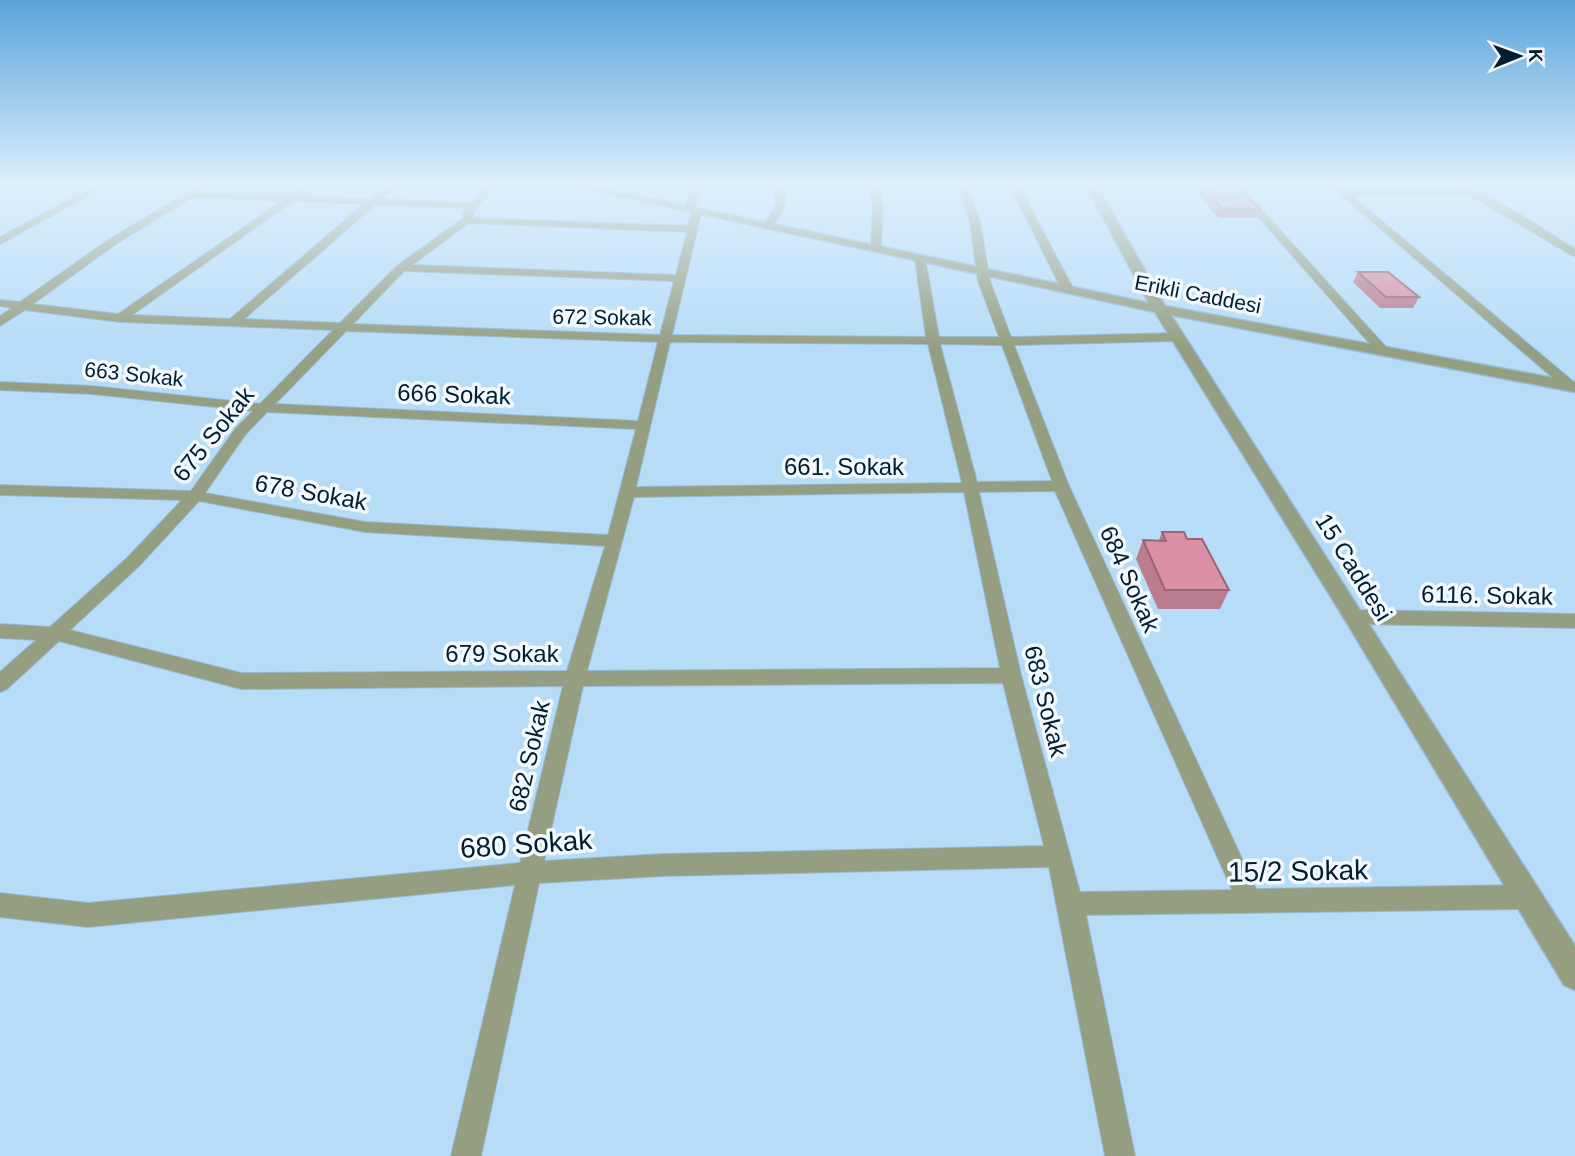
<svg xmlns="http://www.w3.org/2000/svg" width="1575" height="1156" font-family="Arial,sans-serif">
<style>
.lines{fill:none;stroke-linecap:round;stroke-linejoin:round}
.minor-casing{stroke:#96bad4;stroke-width:2}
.tertiary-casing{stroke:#96bad4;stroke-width:3}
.minor{fill:#969e81;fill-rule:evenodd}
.tertiary{fill:#969e81;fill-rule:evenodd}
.wall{fill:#bc7c8f}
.building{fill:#db90a6;stroke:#996574;stroke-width:2}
.labels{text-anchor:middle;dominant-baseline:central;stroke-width:7;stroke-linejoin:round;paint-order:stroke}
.far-street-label{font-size:21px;fill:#021d2e;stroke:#f2f8fd}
.street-label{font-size:24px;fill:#021d2e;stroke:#f2f8fd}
.near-street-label{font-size:28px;fill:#021d2e;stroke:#f2f8fd}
</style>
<rect width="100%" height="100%" fill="#b6dcf8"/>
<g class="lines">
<defs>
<g id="minor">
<polygon points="95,186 106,186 0,244 0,237"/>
<path d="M198,186L206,188L201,192L289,195L303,186H313L301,196L371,199L385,186H395L381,199L470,203L487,186H496L474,211L472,218L688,226L692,210L684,208L694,186H703L694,208L702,210L672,335L926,337L915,259L920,256L925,259L939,337H999L978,281L970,222L958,186H967L980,222L990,281L1011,337L1177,333L1183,337L1177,341L1014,345L1069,486L1256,889L1525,885L1534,889L1537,897L1534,905L1525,909L1086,915L1135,1156H1105L1049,867L663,876L539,883L481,1156H451L515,885L88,927L0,917V893L88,903L520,863L563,686L241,689L59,641L7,689L0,692V672L36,640L0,638V624L50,627L127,558L182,500L0,495V485L191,491L235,429L253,411L92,394L0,390V382L92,386L260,404L333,330L120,322L25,310L0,326V316L12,308L0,306V300L20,302L108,240ZM193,197L282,201L118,314L33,304L116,244ZM293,201L364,204L230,319L132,315ZM375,205L465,208L462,219L397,266L340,323L244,319ZM469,223L687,232L676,275L412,265ZM404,271L674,281L660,335L353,324ZM346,331L658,342L638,421L275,404ZM670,342L928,344L962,483L636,487ZM940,344L1002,345L1052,481L977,482ZM267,412L636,429L608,535L365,522L205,493L245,435ZM1055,491L1232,890L1080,892L1021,675L979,492ZM964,492L1000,668L587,671L634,497ZM199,501L365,532L605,546L567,671L241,673L70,630L139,566ZM1003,683L1044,846L663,854L544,861L583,686Z"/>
<polygon points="776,186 786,186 785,206 772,227 769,228 764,225 775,206"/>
<polygon points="869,186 879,186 883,204 881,249 876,252 871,249 873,204"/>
<polygon points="1010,186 1019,186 1074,290 1072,292 1062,290"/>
<polygon points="1231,186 1240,186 1386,347 1386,353 1378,353"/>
<path d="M1331,186H1341L1344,189L1454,191L1445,186C1486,186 1539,228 1575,249V256L1571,255L1480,201L1465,195H1351L1575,383V390H1567Z"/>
<polygon points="1355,610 1575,614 1575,628 1355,624 1349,622 1346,617 1349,612"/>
</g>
<polygon id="tertiary" points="571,186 592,186 1149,303 1086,186 1097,186 1165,306 1575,382 1575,392 1171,315 1575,946 1575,990 1564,985 1347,623 1155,312"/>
</defs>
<use href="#minor" class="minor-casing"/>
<use href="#tertiary" class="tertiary-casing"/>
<use href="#minor" class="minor"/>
<use href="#tertiary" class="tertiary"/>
</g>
<g class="wall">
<polygon points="1198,186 1237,186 1260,209 1256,218 1218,218 1196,191"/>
<polygon points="1358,272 1419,297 1413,308 1380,308 1353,282"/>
<polygon points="1162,532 1187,539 1229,590 1220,609 1158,609 1136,559 1143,540 1159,540"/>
</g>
<g class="building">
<polygon points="1203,186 1237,186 1260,209 1222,208"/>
<polygon points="1358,272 1388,272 1419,297 1386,297"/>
<polygon points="1162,532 1184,532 1187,539 1202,539 1229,590 1165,590 1143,540 1166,541"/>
</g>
<linearGradient id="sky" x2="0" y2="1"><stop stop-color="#59a4db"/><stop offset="0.53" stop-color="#deeffc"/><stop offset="1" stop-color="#deeffc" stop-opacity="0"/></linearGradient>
<rect width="1575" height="348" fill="url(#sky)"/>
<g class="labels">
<g class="far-street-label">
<text transform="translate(1198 294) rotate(11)">Erikli Caddesi</text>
<text transform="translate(602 317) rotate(1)">672 Sokak</text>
<text transform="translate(134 374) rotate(6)">663 Sokak</text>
</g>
<g class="street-label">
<text transform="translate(454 394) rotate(2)">666 Sokak</text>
<text transform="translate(213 434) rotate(-51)">675 Sokak</text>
<text x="844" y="466">661. Sokak</text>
<text transform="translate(311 492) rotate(10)">678 Sokak</text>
<text transform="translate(1354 567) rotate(58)">15 Caddesi</text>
<text transform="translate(1130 579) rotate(66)">684 Sokak</text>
<text transform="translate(1487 595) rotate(1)">6116. Sokak</text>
<text x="502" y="653">679 Sokak</text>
<text transform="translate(1046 701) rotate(76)">683 Sokak</text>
<text transform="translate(529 756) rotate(-77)">682 Sokak</text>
</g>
<g class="near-street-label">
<text transform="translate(526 844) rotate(-4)">680 Sokak</text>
<text transform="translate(1298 871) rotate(-1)">15/2 Sokak</text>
</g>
</g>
<g transform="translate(1519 56) rotate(89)" stroke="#f2f8fd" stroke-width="5" paint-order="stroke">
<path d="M0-5L12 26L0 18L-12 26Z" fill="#021d2e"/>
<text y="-10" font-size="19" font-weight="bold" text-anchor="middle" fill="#021d2e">K</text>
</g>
</svg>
